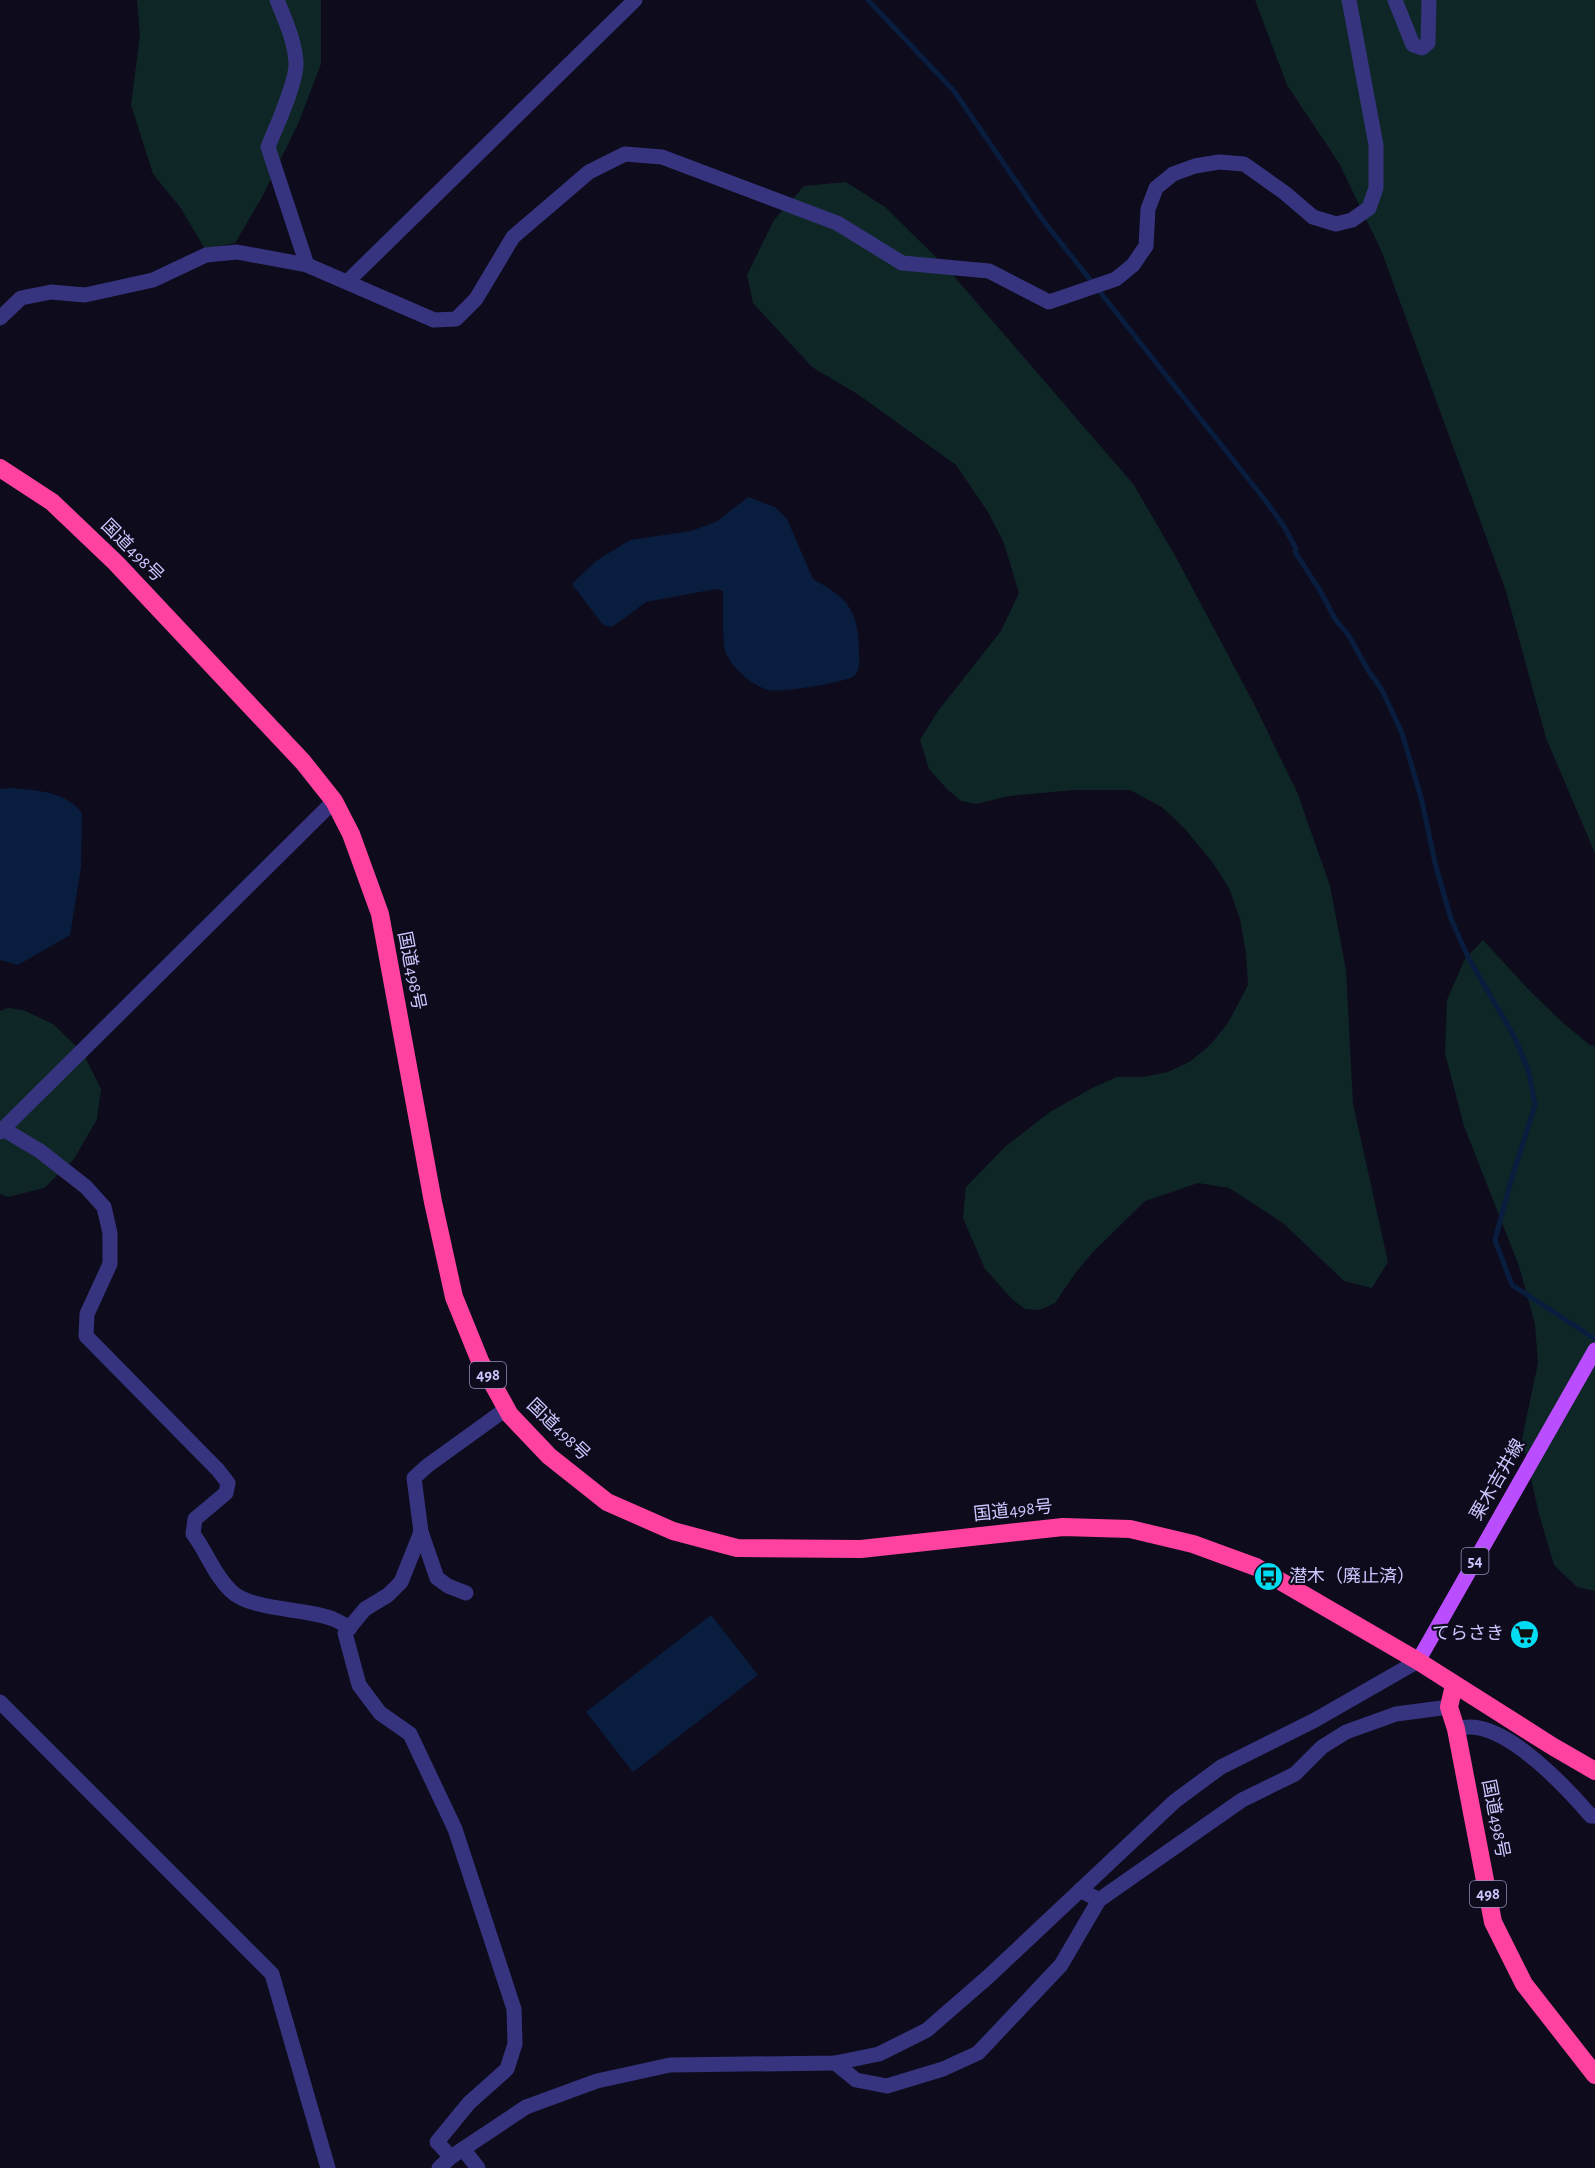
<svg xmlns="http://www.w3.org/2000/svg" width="1595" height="2168" font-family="'Alegreya Sans','Noto Sans JP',sans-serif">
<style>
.green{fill:#0e2726}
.water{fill:#091d3e}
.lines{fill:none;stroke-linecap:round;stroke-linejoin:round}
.stream{stroke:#091d3e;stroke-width:5}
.minor{stroke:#36347e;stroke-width:15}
.major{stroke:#ba4eff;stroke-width:15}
.highway{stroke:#ff429f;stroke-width:18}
.labels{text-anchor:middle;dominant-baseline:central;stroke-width:4.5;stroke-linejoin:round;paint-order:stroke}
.shield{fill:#0e0b1d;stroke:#938fbb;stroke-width:1.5}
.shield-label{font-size:16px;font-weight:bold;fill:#ccc7ff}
.street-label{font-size:18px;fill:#ccc7ff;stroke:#0e0b1d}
.poi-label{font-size:18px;fill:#ccc7ff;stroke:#0e0b1d;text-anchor:start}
</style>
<rect width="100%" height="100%" fill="#0e0b1d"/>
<g class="green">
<polygon points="137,0 321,0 321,64 298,124 262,197 235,243 205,249 180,207 153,174 131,105 140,35"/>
<polygon points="1255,0 1595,0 1595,853 1546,738 1506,591 1381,250 1339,163 1287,85"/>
<polygon points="846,182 885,207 946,267 1134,485 1178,561 1254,704 1297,792 1330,886 1346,970 1353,1104 1388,1262 1372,1288 1344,1281 1283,1223 1229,1188 1198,1183 1145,1201 1093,1252 1076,1272 1055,1303 1039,1310 1025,1309 1013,1300 985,1269 963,1218 966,1187 1006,1146 1050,1112 1092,1088 1117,1077 1143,1077 1168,1072 1191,1061 1211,1044 1228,1023 1248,985 1246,953 1240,919 1229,888 1213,863 1185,829 1162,807 1130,790 1074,790 1009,796 976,804 961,801 947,789 929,769 920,740 938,711 1001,631 1019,593 1004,543 988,512 956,465 859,395 812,367 753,303 747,275 774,220 804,186"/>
<polygon points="1483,940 1530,991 1562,1022 1590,1045 1595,1046 1595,1591 1577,1587 1554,1565 1539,1514 1522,1439 1538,1363 1535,1324 1519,1266 1464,1126 1445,1053 1447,1000 1465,959"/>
<polygon points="8,1008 23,1010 53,1024 83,1053 101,1089 97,1119 74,1159 44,1188 8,1197 0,1194 0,1011"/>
</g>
<g class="water">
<path d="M748,497L775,507L787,519L813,579C850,599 859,612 859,655C859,662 860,671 854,676C845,683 778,693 768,690C752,685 734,670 727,655C721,645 724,605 723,591L716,589L646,602L612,627L603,625L572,584L596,561L630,540L691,531L716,522Z"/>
<path d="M10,788C36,790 65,791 82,813L81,867L70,935L18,965L0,960V789Z"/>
<polygon points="711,1615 758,1675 633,1772 586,1712"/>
</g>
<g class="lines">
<polyline class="stream" points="868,0 954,91 1042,219 1265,500 1285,528 1296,549 1295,552 1321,592 1335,619 1349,636 1368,670 1382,690 1402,733 1422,801 1435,863 1451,919 1468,957 1515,1038 1529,1072 1535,1105 1510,1184 1495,1240 1512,1285 1595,1339"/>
<g class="minor">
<path d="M277,0C285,20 295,41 296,63C297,82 276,127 268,147L307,265"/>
<polyline points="1395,0 1413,45 1422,48 1428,43 1429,0"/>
<polyline points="347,282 635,0"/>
<polyline points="0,318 21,298 51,292 85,295 153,280 206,255 237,252 307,265 434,320 456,319 476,299 513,237 589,172 625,154 662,157 837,223 902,263 989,271 1049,302 1116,279 1133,265 1146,246 1148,209 1156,188 1173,174 1195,166 1219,162 1244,164 1285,193 1313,217 1336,224 1352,220 1369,208 1376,188 1376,145 1349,0"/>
<path d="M3,1129L40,1151L86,1187L104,1207L110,1233V1264L87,1314L86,1336L218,1470L228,1483L226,1493L195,1519L193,1534C207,1552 214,1575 231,1591C251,1611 307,1608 333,1619C339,1621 344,1625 350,1628"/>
<polyline points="0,1132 334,801"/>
<polyline points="421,1532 401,1582 388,1595 365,1609 345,1633 359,1685 380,1713 410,1734 455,1829 514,2009 515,2044 507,2069 469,2103 437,2142 451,2157"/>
<polyline points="466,1593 448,1586 437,1578 421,1532 414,1478 427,1466 506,1409"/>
<polyline points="0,1702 272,1974 328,2168"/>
<path d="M1456,1729C1460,1728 1466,1727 1470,1727C1510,1727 1566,1787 1591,1816H1595"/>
<polyline points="1080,1890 1099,1900 1242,1800 1295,1774 1322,1747 1346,1732 1396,1714 1449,1707"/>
<polyline points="835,2063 856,2080 887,2086 943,2069 978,2053 1061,1965 1099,1900"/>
<polyline points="463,2149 478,2168"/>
<polyline points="439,2168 451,2157 526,2107 597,2081 670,2065 835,2063 879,2054 927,2030 989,1976 1175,1801 1221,1767 1315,1720 1418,1661"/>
</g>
<polyline class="major" points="1418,1661 1595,1350"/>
<g class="highway">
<polyline points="0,468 52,502 116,563 303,762 334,801 351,834 380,914 433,1202 454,1297 480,1361 510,1415 549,1456 607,1502 673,1531 737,1548 861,1549 1063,1527 1130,1529 1193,1544 1256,1567 1418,1661 1552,1746 1595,1771"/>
<polyline points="1454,1685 1449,1707 1456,1729 1493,1922 1524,1984 1595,2075"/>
</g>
</g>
<defs>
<symbol id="bus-disc" viewBox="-11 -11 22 22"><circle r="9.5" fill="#00ddf2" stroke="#0e0b1d"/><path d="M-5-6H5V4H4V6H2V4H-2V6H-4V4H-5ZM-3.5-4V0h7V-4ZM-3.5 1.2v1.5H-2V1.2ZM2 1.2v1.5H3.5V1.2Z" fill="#111"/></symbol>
<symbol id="supermarket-disc" viewBox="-11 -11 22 22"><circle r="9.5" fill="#00ddf2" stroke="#0e0b1d"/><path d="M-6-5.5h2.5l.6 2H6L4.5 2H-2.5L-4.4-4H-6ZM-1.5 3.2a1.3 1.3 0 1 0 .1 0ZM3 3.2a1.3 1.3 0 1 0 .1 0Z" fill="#111"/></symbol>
</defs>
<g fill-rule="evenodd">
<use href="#bus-disc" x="1252" y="1560" width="33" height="33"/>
<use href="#supermarket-disc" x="1508" y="1618" width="33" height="33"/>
</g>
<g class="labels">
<g class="shield">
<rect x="470" y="1362" width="36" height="26" rx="4.5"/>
<rect x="1461.5" y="1548" width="27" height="26" rx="4.5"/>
<rect x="1470" y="1881" width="36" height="26" rx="4.5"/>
</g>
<g class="shield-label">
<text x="488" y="1375">498</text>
<text x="1475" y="1561">54</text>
<text x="1488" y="1894">498</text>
</g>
<g class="street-label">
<text transform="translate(132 551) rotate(45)">国道498号</text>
<text transform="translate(411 971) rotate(79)">国道498号</text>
<text transform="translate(558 1430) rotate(44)">国道498号</text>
<text transform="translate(1498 1480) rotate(-60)">栗木吉井線</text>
<text transform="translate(1013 1511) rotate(-6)">国道498号</text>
<text transform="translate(1495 1819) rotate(79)">国道498号</text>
</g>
<g class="poi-label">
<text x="1289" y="1577">潜木（廃止済）</text>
<text x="1504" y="1634" text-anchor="end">てらさき</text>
</g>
</g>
</svg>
